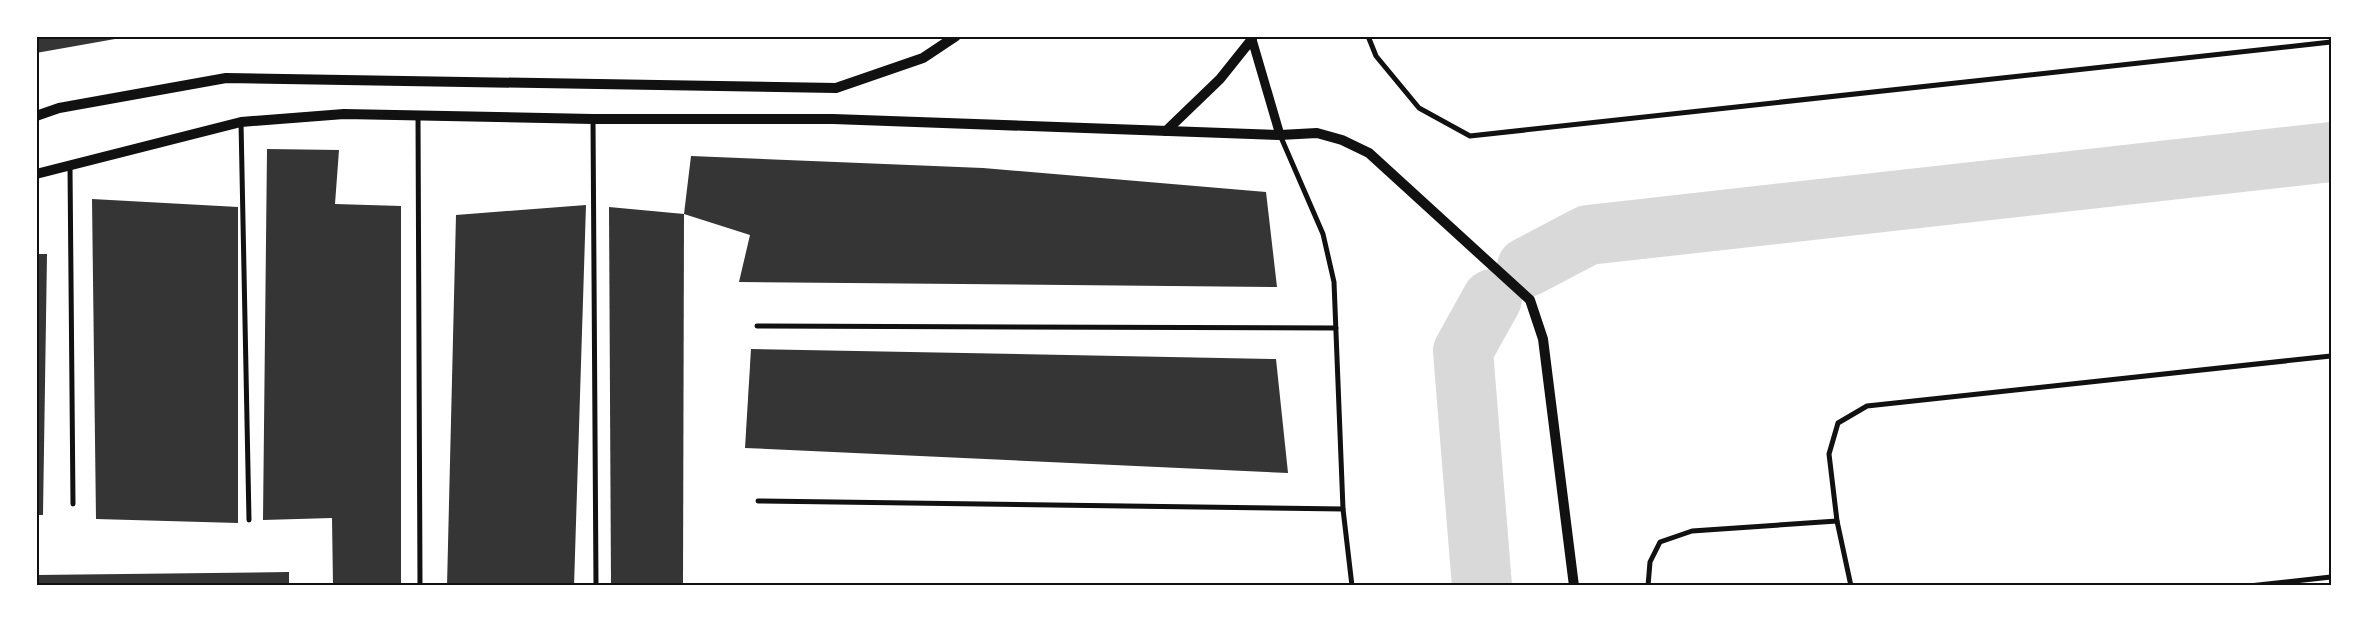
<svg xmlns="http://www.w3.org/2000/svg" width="2367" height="622" font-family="Montserrat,sans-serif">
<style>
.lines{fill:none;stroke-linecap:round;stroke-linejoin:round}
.river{stroke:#d9d9d9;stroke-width:60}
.building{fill:#353535}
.minor{stroke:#111;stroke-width:5}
.tertiary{stroke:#111;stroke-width:9}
.secondary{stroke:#111;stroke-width:10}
.neatline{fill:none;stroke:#111;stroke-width:2}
</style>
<rect width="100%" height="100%" fill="#fff"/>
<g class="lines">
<g class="river">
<polyline points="1527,267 1588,235 2331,152"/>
<polyline points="1482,586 1463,351 1492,299"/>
</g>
</g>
<g class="building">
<polygon points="36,36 115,36 115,39 36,53"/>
<polygon points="267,149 339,150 335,204 401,206 401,586 333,586 332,518 263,520"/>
<polygon points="691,156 983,168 1266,192 1277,287 739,282 750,235 684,214"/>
<polygon points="92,199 238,207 238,523 96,519"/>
<polygon points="586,205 574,586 447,586 456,215"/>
<polygon points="609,207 684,214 683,586 611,586"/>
<polygon points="36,254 47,254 43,515 36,515"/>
<polygon points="751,349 1276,359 1288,473 745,448"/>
<polygon points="289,572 289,586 36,586 36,575"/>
</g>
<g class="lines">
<g class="minor">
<polyline points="1368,36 1376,56 1419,108 1470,136 2331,42"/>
<polyline points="418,115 420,586"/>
<polyline points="593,119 596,586"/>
<polyline points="241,122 249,520"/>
<polyline points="1280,135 1323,234 1334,282 1343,509 1352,586"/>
<polyline points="70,167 73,504"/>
<polyline points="757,326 1336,328"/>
<polyline points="758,501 1343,509"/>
<polyline points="1648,586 1650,562 1660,542 1692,531 1837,521"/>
<polyline points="1851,586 1837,521 1829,454 1838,423 1867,406 2331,356"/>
<polyline points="2249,586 2331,577"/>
</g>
<polyline class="tertiary" points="1251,36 1280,135"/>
<g class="secondary">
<polyline points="36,116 59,108 226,78 836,88 923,58 956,36"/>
<polyline points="1166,131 1220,79 1252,39"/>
<polyline points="36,174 241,122 344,114 593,119 833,119 1280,135 1317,133 1342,140 1369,153 1530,300 1543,339 1574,586"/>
</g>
</g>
<rect width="2367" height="622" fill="none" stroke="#ffffff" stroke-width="75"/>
<rect x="38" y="38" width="2292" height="546" class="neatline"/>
</svg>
